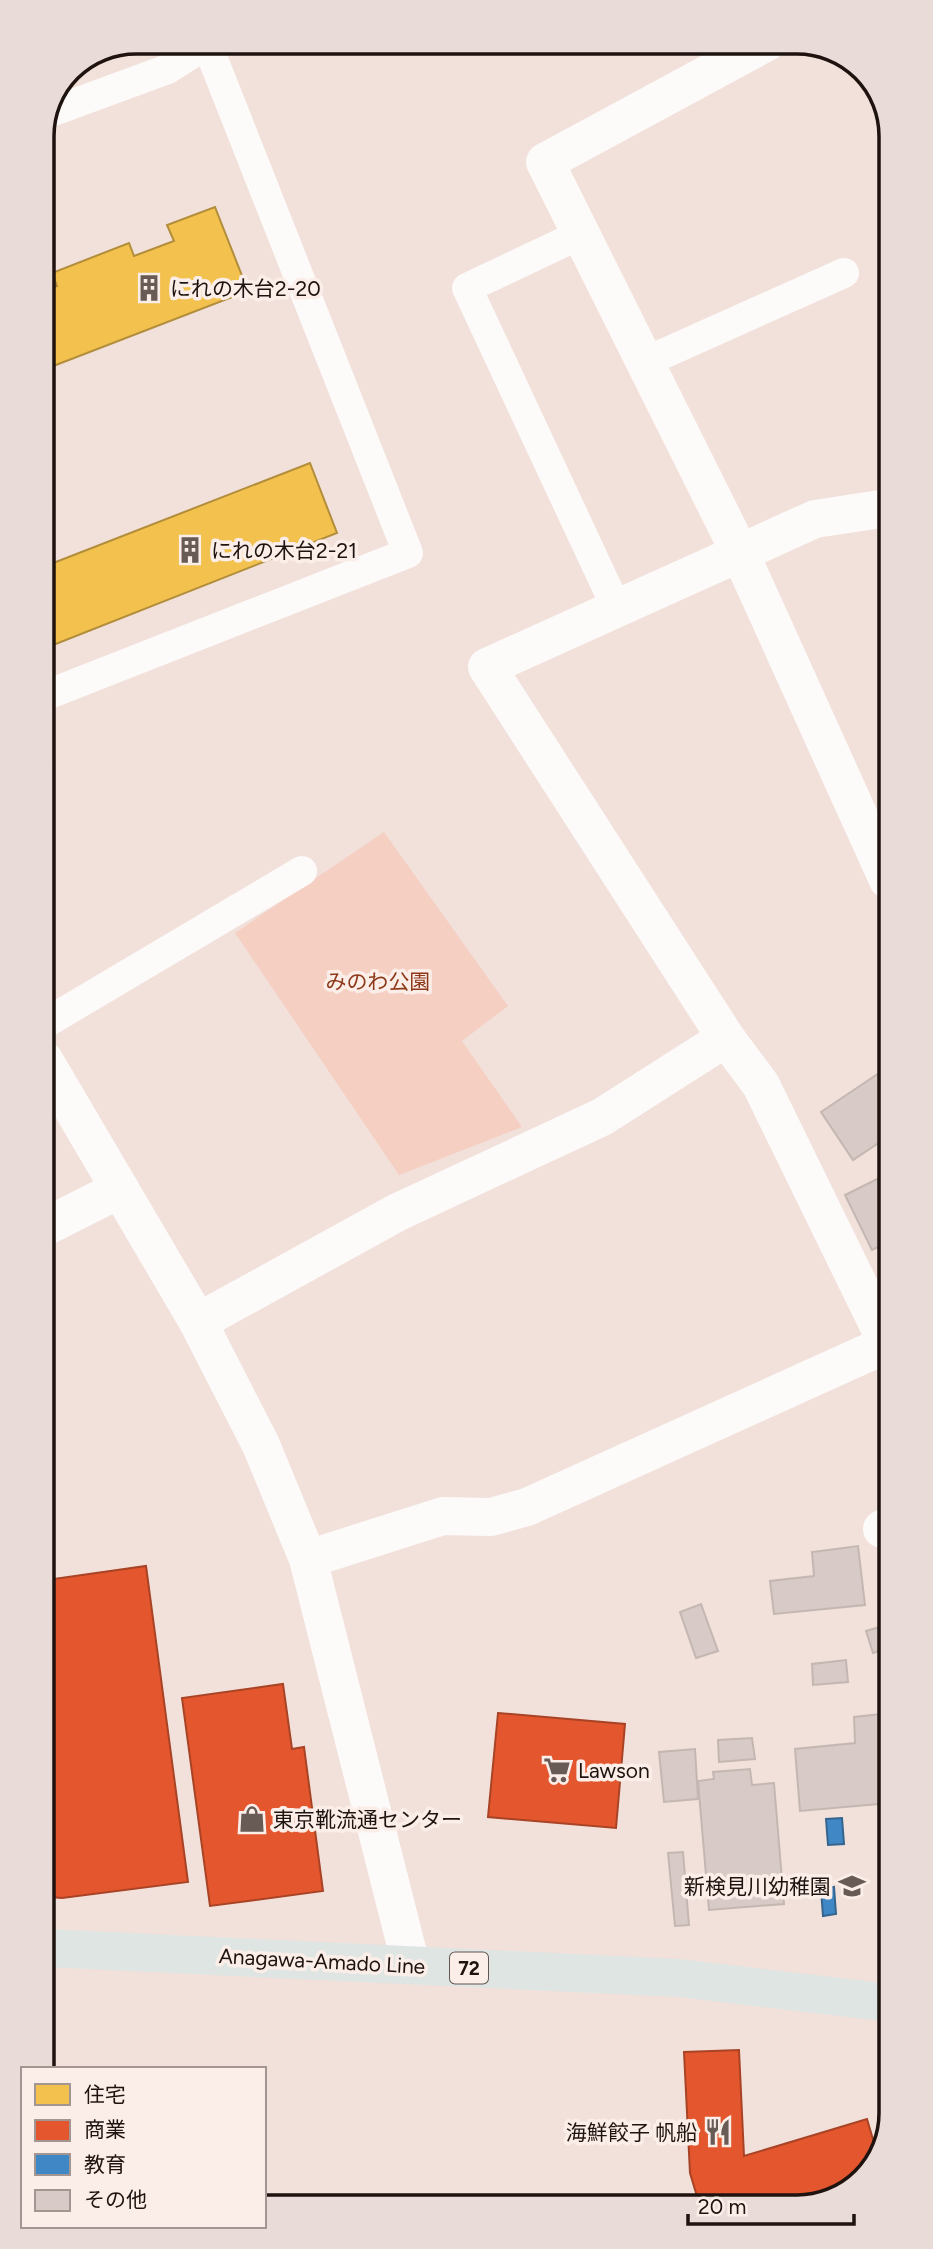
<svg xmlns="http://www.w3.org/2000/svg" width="933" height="2249" font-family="Figtree,'Noto Sans JP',sans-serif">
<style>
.green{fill:#f5cfc2}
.homes{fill:#f2c14e;stroke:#b28d3b;stroke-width:2}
.shops{fill:#e4572e;stroke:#a94325;stroke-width:2}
.schools{fill:#3f88c5;stroke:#35658e;stroke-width:2}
.building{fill:#d8cac6;stroke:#c4b7b2;stroke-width:2}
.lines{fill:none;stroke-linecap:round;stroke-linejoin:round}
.lane{stroke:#fdfafa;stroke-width:30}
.street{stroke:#fdfafa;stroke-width:38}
.primary{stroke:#dfe5e3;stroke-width:38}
.labels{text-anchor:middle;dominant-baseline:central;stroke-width:7;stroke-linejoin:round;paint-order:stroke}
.shield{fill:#fbeee9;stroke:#605550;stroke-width:2}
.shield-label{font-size:19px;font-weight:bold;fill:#1e130f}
.poi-label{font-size:21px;fill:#1e130f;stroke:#fbeee9;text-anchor:start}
.park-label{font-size:21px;fill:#8e3919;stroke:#fbeee9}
.street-label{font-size:21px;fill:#1e130f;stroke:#fbeee9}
.rim{fill:none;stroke:#1e130f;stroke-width:3.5}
</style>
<rect width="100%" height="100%" fill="#f2e1db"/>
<polygon class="green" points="384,832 508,1006 462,1041 522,1127 399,1175 235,933"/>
<g class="homes">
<polygon points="215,207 248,291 43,370 43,292 57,286 52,273 129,243 134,256 174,241 167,225"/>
<polygon points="310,463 337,533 43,649 43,567"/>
</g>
<g class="shops">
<polygon points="146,1566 188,1882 62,1898 49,1897 46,1895 46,1816 51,1814 46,1773 46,1580"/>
<polygon points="283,1684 292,1749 304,1747 323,1891 210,1906 182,1698"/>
<polygon points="498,1713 625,1724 616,1828 488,1817"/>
<polygon points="739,2050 744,2156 867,2119 877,2153 872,2170 826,2202 699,2203 690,2173 684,2052"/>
</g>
<g class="schools">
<polygon points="842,1818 844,1844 828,1845 826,1819"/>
<polygon points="834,1887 836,1914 823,1916 821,1889"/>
</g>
<g class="building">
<polygon points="888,1067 889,1136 853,1160 821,1112"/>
<polygon points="889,1173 889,1242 872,1250 845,1195"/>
<polygon points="858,1546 865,1605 774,1614 770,1581 814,1576 812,1552"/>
<polygon points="890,1561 890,1604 885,1604 880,1562"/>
<polygon points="701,1604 718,1651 696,1658 680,1612"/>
<polygon points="890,1624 890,1648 873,1653 866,1631"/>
<polygon points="846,1660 848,1682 813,1685 812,1664"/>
<polygon points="890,1713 890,1803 800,1811 795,1749 855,1743 854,1717"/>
<polygon points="752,1738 755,1759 719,1762 718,1740"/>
<polygon points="695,1749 698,1799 664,1802 659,1752"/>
<polygon points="750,1769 752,1785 774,1783 784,1904 709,1910 698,1781 714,1779 713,1772"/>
<polygon points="683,1852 689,1925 675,1926 668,1853"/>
</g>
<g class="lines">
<g class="lane">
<polyline points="51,112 168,69 210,42"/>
<polyline points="581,234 467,288 617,609"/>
<polyline points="645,362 844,273"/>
<polyline points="44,696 408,553 207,44"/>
<polyline points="44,1024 302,871"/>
</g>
<g class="street">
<polyline points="767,42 545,162 740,553 888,880"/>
<polyline points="887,508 815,519 487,667 726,1038 761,1085 889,1347"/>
<polyline points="44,1060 198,1322 261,1445 308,1559 411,1965"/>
<polyline points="45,1227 120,1189"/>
<polyline points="198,1322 398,1212 602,1117 726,1038"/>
<polyline points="882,1529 890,1525"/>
<polyline points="308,1559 443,1516 491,1517 527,1507 885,1345"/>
</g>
<polyline class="primary" points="46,1948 679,1978 891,2003"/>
</g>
<defs>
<symbol id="building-bare" viewBox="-9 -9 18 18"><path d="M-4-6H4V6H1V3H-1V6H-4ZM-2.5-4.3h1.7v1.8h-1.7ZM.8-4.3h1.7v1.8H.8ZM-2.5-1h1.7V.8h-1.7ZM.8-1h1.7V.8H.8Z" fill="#685b56" stroke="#fbeee9" stroke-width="2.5" paint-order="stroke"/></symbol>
<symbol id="supermarket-bare" viewBox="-9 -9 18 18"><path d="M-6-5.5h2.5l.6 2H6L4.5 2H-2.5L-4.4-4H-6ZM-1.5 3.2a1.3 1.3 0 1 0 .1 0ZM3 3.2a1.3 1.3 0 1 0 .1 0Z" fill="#685b56" stroke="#fbeee9" stroke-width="2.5" paint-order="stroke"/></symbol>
<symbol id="shop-bare" viewBox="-9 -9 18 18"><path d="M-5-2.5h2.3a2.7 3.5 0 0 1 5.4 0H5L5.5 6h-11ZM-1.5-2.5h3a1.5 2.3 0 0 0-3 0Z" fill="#685b56" stroke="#fbeee9" stroke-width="2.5" paint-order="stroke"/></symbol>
<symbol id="school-bare" viewBox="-9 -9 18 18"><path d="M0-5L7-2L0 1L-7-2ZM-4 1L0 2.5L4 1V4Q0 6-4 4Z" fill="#685b56" stroke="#fbeee9" stroke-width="2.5" paint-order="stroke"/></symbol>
<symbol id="restaurant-bare" viewBox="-9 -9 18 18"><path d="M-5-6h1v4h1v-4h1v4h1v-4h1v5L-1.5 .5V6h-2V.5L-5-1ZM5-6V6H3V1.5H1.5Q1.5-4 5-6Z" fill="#685b56" stroke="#fbeee9" stroke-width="2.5" paint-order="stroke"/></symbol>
</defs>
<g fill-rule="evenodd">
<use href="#building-bare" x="130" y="269" width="38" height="38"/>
<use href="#building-bare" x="171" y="531" width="38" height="38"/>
<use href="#supermarket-bare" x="538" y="1751" width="38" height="38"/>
<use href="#shop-bare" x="233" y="1800" width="38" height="38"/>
<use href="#school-bare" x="833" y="1867" width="38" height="38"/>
<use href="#restaurant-bare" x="699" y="2113" width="38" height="38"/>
</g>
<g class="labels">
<rect class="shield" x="450" y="1952.5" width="38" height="31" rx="5"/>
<g class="shield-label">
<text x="469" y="1968">72</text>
</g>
<g class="poi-label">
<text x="170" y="288">にれの木台2-20</text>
<text x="211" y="550">にれの木台2-21</text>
<text x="578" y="1770">Lawson</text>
<text x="273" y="1819">東京靴流通センター</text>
<text x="831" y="1886" text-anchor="end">新検見川幼稚園</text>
<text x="697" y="2132" text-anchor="end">海鮮餃子 帆船</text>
</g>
<g class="park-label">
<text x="378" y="981">みのわ公園</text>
</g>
<g class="street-label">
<text transform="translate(322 1961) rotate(3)">Anagawa-Amado Line</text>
</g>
</g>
<path d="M0 0H933V2249H0ZM136 54H797A82 82 0 0 1 879 136V2113A82 82 0 0 1 797 2195H136A82 82 0 0 1 54 2113V136A82 82 0 0 1 136 54Z" fill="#e9dcd8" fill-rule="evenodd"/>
<path class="rim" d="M136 54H797A82 82 0 0 1 879 136V2113A82 82 0 0 1 797 2195H136A82 82 0 0 1 54 2113V136A82 82 0 0 1 136 54Z"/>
<rect x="21" y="2067" width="245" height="161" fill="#fbeee9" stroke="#a39692" stroke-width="2"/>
<rect x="35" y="2084" width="35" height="21" fill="#f2c14e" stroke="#a39692" stroke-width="2"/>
<text x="84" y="2102" font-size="21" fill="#1e130f">住宅</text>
<rect x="35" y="2120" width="35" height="21" fill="#e4572e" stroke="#a39692" stroke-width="2"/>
<text x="84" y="2137" font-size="21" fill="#1e130f">商業</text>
<rect x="35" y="2154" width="35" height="21" fill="#3f88c5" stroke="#a39692" stroke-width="2"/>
<text x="84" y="2172" font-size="21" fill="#1e130f">教育</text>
<rect x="35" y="2190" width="35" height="21" fill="#d8cac6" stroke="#a39692" stroke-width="2"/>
<text x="84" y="2207" font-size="21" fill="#1e130f">その他</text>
<path d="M688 2214v10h166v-10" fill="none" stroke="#1e130f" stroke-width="3.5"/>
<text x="698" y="2214" font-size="21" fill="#1e130f" stroke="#fbeee9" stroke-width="5" paint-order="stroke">20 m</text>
</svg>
